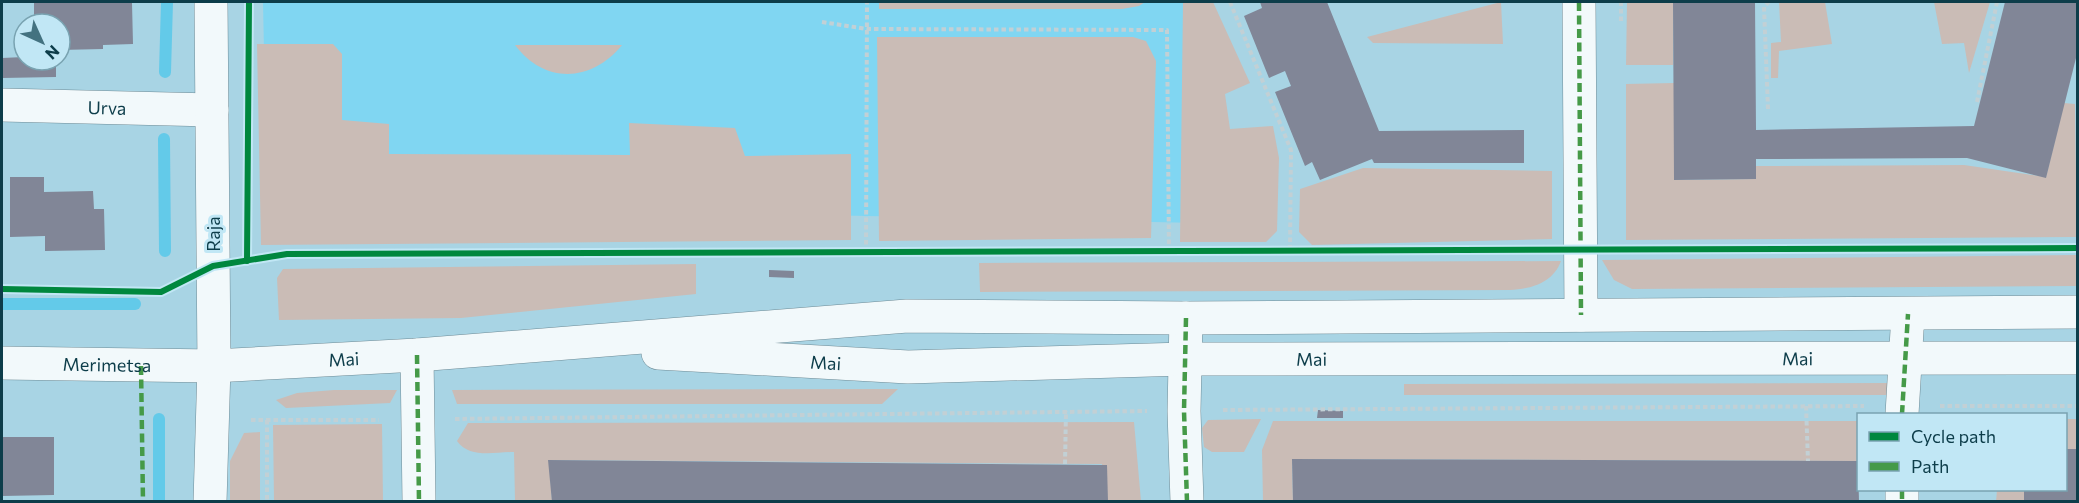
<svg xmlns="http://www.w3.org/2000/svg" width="2079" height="503" font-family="Commissioner,sans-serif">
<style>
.built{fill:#80d6f2}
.green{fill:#cabcb6}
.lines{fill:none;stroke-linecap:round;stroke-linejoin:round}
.stream{stroke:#63cae9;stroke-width:12}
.building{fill:#818697}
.street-casing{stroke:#6d8b96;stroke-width:34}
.secondary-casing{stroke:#6d8b96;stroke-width:34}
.path{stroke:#c2d0d5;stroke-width:4;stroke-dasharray:4.5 3;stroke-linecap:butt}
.street{stroke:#f2f9fb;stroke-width:33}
.secondary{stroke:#f2f9fb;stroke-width:33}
.quiet{stroke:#459a48;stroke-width:4.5;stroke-dasharray:9 4.5;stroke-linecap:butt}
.cycleway-casing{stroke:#c1e7f5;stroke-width:10}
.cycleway{stroke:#00873e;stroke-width:6}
.labels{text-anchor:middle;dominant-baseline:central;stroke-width:6;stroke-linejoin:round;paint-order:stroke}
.street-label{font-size:18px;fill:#0d3d4a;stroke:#c1e7f5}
</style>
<rect width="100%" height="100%" fill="#a8d4e4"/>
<polygon class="built" points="263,2 1206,2 1198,223 267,203"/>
<g class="green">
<polygon points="879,2 1145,2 1139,6 1122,9 879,9"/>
<polygon points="1183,2 1213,2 1250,83 1225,94 1230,129 1273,126 1279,158 1277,231 1266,242 1180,242"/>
<polygon points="1501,2 1503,44 1373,43 1367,37"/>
<polygon points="1627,2 1673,2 1673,65 1626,65"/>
<polygon points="1779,2 1825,2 1832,44 1779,51 1778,78 1771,78 1771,43 1781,42"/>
<polygon points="1934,2 1990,2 1969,73 1964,43 1942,44"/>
<polygon points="877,37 1133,37 1146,41 1156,61 1151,238 879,241"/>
<polygon points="257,44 333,44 342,54 342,120 389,124 389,154 630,155 629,123 735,128 745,156 851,154 851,240 261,245"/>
<path d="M515,45H622C592,82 545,85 515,45Z"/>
<polygon points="1674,83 1675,180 1756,179 1756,166 1964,165 2046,177 2064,103 2075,104 2077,237 1626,240 1626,84"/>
<polygon points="1363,168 1552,171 1552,239 1312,245 1299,232 1300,189"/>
<polygon points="2077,255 2077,286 1632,289 1614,280 1602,260"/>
<path d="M1561,261C1553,283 1531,289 1510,290L980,292L979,263Z"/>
<polygon points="696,264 696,294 461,318 279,320 277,278 283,269"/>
<polygon points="1891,383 1891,395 1404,395 1404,384"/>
<polygon points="898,389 882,404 457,404 452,390"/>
<polygon points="334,390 397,390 390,403 286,408 276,400 297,393"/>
<polygon points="1261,419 1244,452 1212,452 1204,447 1202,428 1208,420"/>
<rect x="2066" y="419" width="11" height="30"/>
<polygon points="1273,421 1858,421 1858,461 1292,459 1293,502 1263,501 1262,450"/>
<path d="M1134,422L1141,501H1105L1102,464L549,460L552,501H515L514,452C494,452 470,459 457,441L468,423Z"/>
<polygon points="382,424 383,501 274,501 273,425"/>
<polygon points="260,432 260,501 230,501 230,461 244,433"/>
<polygon points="1997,490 2024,490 2024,501 1996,502"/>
</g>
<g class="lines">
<g class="stream">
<polyline points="165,72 167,2"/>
<polyline points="164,139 165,251"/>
<polyline points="2,304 135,304"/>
<polyline points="159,502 159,419"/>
</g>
</g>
<g class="building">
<polygon points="34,2 132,3 133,44 103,45 103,49 60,50 60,24 34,24"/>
<polygon points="1260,2 1327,2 1379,131 1524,130 1524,163 1374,163 1372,159 1320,180 1312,162 1305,166 1275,92 1291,86 1285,71 1269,78 1244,16 1262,8"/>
<polygon points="1673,2 1755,2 1756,130 1974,126 2005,2 2078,2 2078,50 2046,178 1967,158 1756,159 1756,179 1674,180"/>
<polygon points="24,57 24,60 56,60 56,77 2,78 2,58"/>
<polygon points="10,177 44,177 44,192 93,191 94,209 104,209 105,250 45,251 45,236 10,237"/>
<polygon points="769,270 794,271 794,278 769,277"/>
<polygon points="1318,410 1343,411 1343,418 1317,418"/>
<polygon points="2,437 54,437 54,495 2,496"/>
<polygon points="2066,449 2078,449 2078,502 2024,502 2024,490 2066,490"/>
<polygon points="1292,459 1858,461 1859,502 1293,502"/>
<polygon points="548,460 1107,465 1108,502 552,502"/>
</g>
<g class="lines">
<defs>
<g id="street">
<polyline points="1579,2 1581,315"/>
<path id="s1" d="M2,105L212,110"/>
<polyline points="1186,318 1184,411 1187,502"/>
<polyline points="417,355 419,502"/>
<polyline points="1902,414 1908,314"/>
<polyline points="1902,490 1902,502"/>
<polyline points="210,502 214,366 211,2"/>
</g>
<g id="secondary">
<path id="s2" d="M658,353L908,367L1185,359L2078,358"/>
<path id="s3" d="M2,363L214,366L417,355L907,316L1186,318L2078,312"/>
</g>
</defs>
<use href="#street" class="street-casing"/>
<use href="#secondary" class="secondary-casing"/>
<g class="path">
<polyline points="1230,2 1291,150 1290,251"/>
<polyline points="1621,21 1621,2"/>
<polyline points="822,22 867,29 1167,30 1169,251"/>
<polyline points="1977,102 1997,2"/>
<polyline points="1768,109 1764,7 1769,2"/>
<polyline points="866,252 867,2"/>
<polyline points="1806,406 1808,461"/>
<polyline points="1940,406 2078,406"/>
<polyline points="1223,410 1864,406"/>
<polyline points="455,419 1147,411"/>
<polyline points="251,420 379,420"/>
<polyline points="267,420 267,502"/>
<polyline points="1065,464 1066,411"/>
</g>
<use href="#street" class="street"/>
<use href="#secondary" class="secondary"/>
<g class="quiet">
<polyline points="1579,2 1581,315"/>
<polyline points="1186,318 1184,411 1187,502"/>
<polyline points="417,355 419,502"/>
<polyline points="141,366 143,502"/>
<polyline points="1902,414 1908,314"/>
<polyline points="1902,490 1902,502"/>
</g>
<defs>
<g id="cycleway">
<polyline points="247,261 249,2"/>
<polyline points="2,289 161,292 213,266 287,254 2078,248"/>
</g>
</defs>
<use href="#cycleway" class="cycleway-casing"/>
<use href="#cycleway" class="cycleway"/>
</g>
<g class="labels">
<g class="street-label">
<text stroke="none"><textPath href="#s1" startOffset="105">Urva</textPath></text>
<text transform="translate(213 234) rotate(-90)">Raja</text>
<text stroke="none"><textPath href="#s3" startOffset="342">Mai</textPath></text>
<text stroke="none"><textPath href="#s2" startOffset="654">Mai</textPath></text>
<text stroke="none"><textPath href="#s2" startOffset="1140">Mai</textPath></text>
<text stroke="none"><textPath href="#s2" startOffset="168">Mai</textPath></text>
<text stroke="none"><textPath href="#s3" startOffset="105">Merimetsa</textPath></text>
</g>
</g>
<rect width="2079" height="503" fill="none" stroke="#0d3d4a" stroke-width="6"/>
<rect x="1857" y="413" width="210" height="78" fill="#c1e7f5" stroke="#79a3b1" stroke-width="1.5"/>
<rect x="1869" y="432" width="30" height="9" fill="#00873e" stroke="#79a3b1" stroke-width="1.5"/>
<text x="1911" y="443" font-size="18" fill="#0d3d4a">Cycle path</text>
<rect x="1869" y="462" width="30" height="9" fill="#459a48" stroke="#79a3b1" stroke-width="1.5"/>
<text x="1911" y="473" font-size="18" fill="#0d3d4a">Path</text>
<g transform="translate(42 42) rotate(135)"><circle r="28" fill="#c1e7f5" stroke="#79a3b1" stroke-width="1.5"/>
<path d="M0-4.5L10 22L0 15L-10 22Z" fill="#437280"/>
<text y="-9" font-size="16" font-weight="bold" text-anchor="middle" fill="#0d3d4a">N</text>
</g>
</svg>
